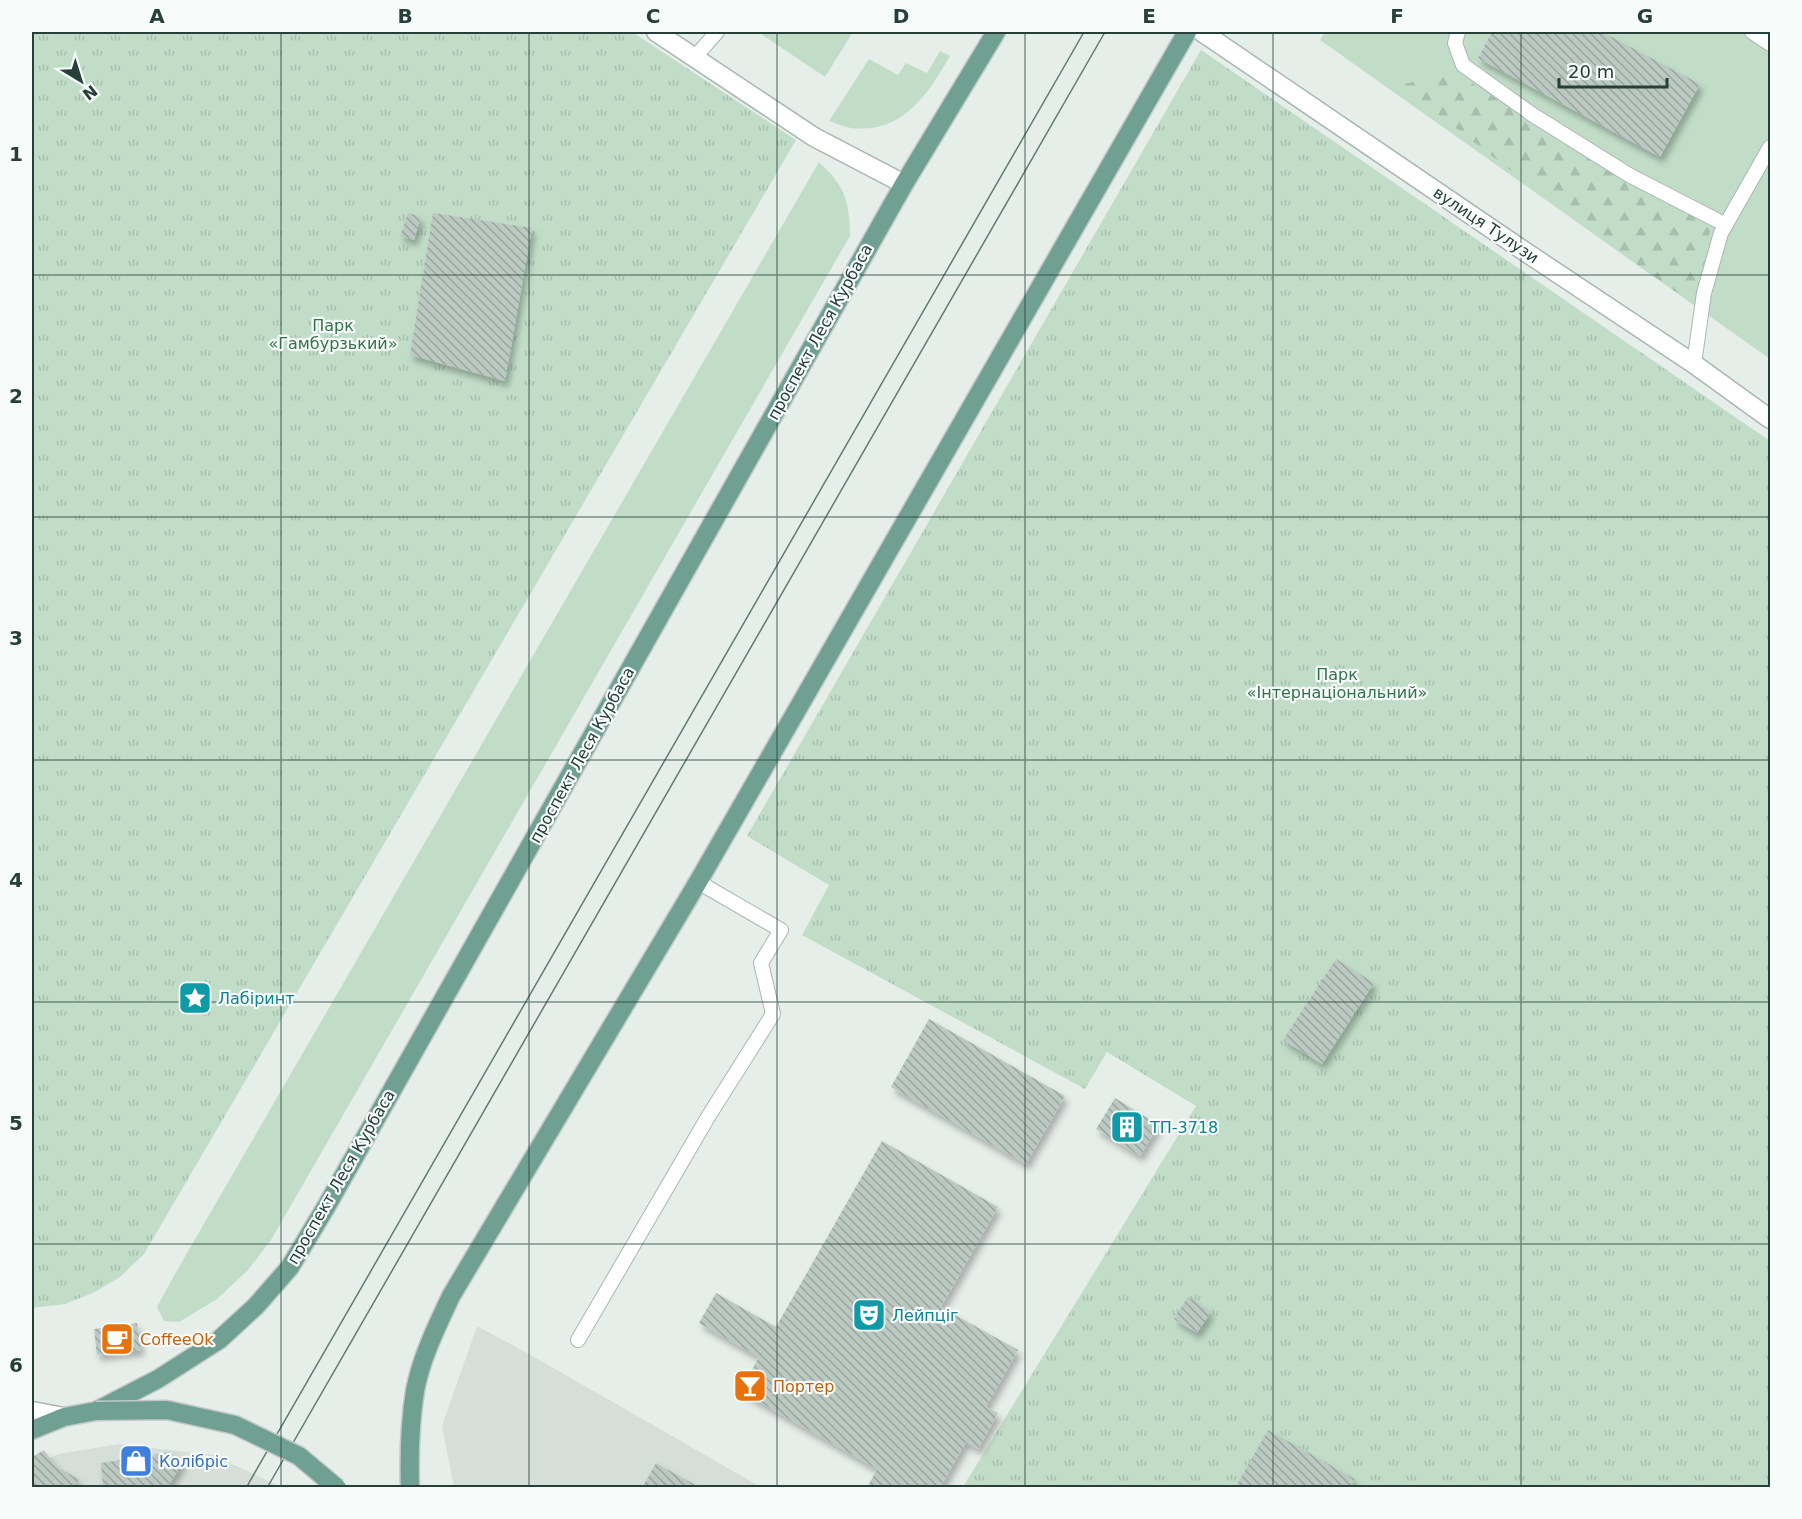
<svg xmlns="http://www.w3.org/2000/svg" width="1802" height="1519" font-family="'DejaVu Sans',sans-serif">
<style>
.built{fill:#d5ded9}
.green{fill:#c1ddc8}
.forest{fill:url(#forest-firs)}
.park{fill:url(#park-tufts)}
.building{fill:url(#building-back-hatch);filter:url(#shadow)}
.lines{fill:none;stroke-linecap:round;stroke-linejoin:round}
.service-casing{stroke:#a9b6b1;stroke-width:16}
.minor-casing{stroke:#a9b6b1;stroke-width:21}
.tertiary-casing{stroke:#a9b6b1;stroke-width:21}
.primary-casing{stroke:#c2c9c7;stroke-width:21}
.service{stroke:#fff;stroke-width:14}
.minor{stroke:#fff;stroke-width:18}
.tertiary{stroke:#fff;stroke-width:18}
.primary{stroke:#6fa092;stroke-width:18}
.tram{stroke:#617a73;stroke-width:1.5}
.primary-bridge-casing{stroke:#c2c9c7;stroke-width:21;stroke-linecap:butt}
.primary-bridge{stroke:#6fa092;stroke-width:18}
.grid{fill:none;stroke:#263f38;stroke-width:1.5;stroke-opacity:0.55}
.labels{text-anchor:middle;dominant-baseline:central;stroke-width:4.5;stroke-linejoin:round;paint-order:stroke}
.street-label{font-size:16px;fill:#263f38;stroke:#f7fbf9}
.park-label{font-size:16px;fill:#33734a;stroke:#f7fbf9}
.culture-label{font-size:16px;fill:#0d838f;stroke:#f7fbf9;text-anchor:start}
.food-label{font-size:16px;fill:#c56008;stroke:#f7fbf9;text-anchor:start}
.shop-label{font-size:16px;fill:#366cbe;stroke:#f7fbf9;text-anchor:start}
.neatline{fill:none;stroke:#263f38;stroke-width:2}
.grid-label{font-size:20px;text-anchor:middle;font-weight:bold;fill:#263f38}
</style>
<defs>
<pattern id="forest-firs" width="22" height="20" patternUnits="userSpaceOnUse" patternTransform="scale(1.5)"><rect width="22" height="20" fill="#c1ddc8"/><path d="M5 1l3.5 6h-7zM16 11l3.5 6h-7z" fill="#a6bfad"/></pattern>
<pattern id="park-tufts" width="24" height="20" patternUnits="userSpaceOnUse" patternTransform="scale(1.5)"><rect width="24" height="20" fill="#c1ddc8"/><path d="M3 7l-1-3M5 7V3M7 7l1-3M15 17l-1-3M17 17v-4M19 17l1-3" fill="none" stroke="#a6bfad"/></pattern>
<pattern id="building-back-hatch" width="6" height="6" patternUnits="userSpaceOnUse" patternTransform="scale(1.5)"><rect width="6" height="6" fill="#bcc9c3"/><path d="M-1 5l2 2M0 0l6 6M5-1l2 2" fill="none" stroke="#99a59f"/></pattern>
<filter id="shadow"><feDropShadow dx="3.5" dy="6" stdDeviation="3" flood-color="#0004"/></filter>
</defs>
<rect width="100%" height="100%" fill="#e6eeea"/>
<g class="built">
<polygon points="477,1326 529,1354 761,1487 454,1487 442,1426"/>
<polygon points="118,1444 213,1455 281,1487 32,1488 32,1468 58,1454"/>
</g>
<g class="green">
<polygon points="758,32 853,32 825,77"/>
<polygon points="1325,32 1770,32 1770,359 1320,40"/>
<path d="M940,51L950,56C928,94 903,134 851,128C844,127 836,123 829,121L869,59L898,75L906,63L927,73Z"/>
<path d="M819,162C846,187 849,201 850,236L271,1240L248,1270L217,1299L179,1322L164,1321L157,1307L176,1272Z"/>
</g>
<polygon class="forest" points="1455,72 1604,168 1711,225 1697,307 1580,224 1400,85"/>
<g class="park">
<polygon points="32,32 632,32 796,140 144,1254 120,1277 95,1292 65,1304 32,1308"/>
<polygon points="1201,50 1770,441 1770,1487 963,1487 1196,1106 1107,1052 1085,1089 802,935 829,885 747,836"/>
</g>
<g class="building">
<polygon points="1492,32 1602,32 1700,84 1660,157 1478,58"/>
<polygon points="408,213 421,217 414,240 400,236"/>
<polygon points="433,213 532,228 505,381 410,355"/>
<polygon points="1336,959 1374,983 1322,1064 1283,1040"/>
<polygon points="929,1019 1065,1096 1026,1164 891,1087"/>
<polygon points="1115,1098 1159,1125 1140,1156 1096,1129"/>
<polygon points="882,1141 998,1207 941,1307 1018,1350 986,1407 998,1413 978,1449 966,1442 940,1488 867,1488 877,1469 740,1391 759,1357 699,1323 716,1293 776,1327"/>
<polygon points="1188,1297 1211,1312 1197,1333 1174,1319"/>
<polygon points="137,1323 141,1350 97,1355 94,1329"/>
<polygon points="1268,1430 1355,1479 1350,1488 1235,1488"/>
<polygon points="44,1450 56,1466 80,1480 69,1488 32,1488 32,1457"/>
<polygon points="169,1452 183,1462 167,1488 103,1488 101,1463"/>
<polygon points="656,1463 701,1488 642,1488"/>
</g>
<g class="lines">
<defs>
<g id="service">
<polyline points="1458,32 1455,43 1463,65 1533,115 1629,175 1726,225"/>
<polyline points="1752,32 1770,44"/>
<polyline points="695,57 717,32"/>
<polyline points="1694,364 1704,293 1721,233 1770,147"/>
<polyline points="578,1340 708,1117 773,1014 761,963 781,930 698,882"/>
</g>
<g id="minor">
<polyline points="656,32 814,137 904,184"/>
<polyline points="1202,32 1527,253 1694,364 1770,419"/>
</g>
<polyline id="tertiary" points="32,1411 64,1417"/>
<g id="primary">
<polyline points="32,1430 64,1417 96,1411 158,1379 219,1340 256,1306 290,1267 326,1207 904,184 996,32"/>
<path d="M410,1488C409,1456 410,1422 415,1391C421,1358 437,1326 451,1296L698,882L1187,32"/>
</g>
</defs>
<use href="#service" class="service-casing"/>
<use href="#minor" class="minor-casing"/>
<use href="#tertiary" class="tertiary-casing"/>
<use href="#primary" class="primary-casing"/>
<use href="#service" class="service"/>
<use href="#minor" class="minor"/>
<use href="#tertiary" class="tertiary"/>
<use href="#primary" class="primary"/>
<g class="tram">
<polyline points="246,1488 1084,32"/>
<polyline points="267,1488 1105,32"/>
</g>
<defs>
<polyline id="primary-bridge" points="96,1411 167,1410 235,1425 299,1456 337,1488"/>
</defs>
<use href="#primary-bridge" class="primary-bridge-casing"/>
<use href="#primary-bridge" class="primary-bridge"/>
</g>
<path class="grid" d="M281,32V1488M529,32V1488M777,32V1488M1025,32V1488M1273,32V1488M1521,32V1488M32,275H1770M32,517H1770M32,760H1770M32,1002H1770M32,1244H1770"/>
<defs>
<symbol id="sight-square" viewBox="-11 -11 22 22"><rect x="-9" y="-9" width="18" height="18" rx="4" fill="#0f9aa8" stroke="#f7fbf9"/><path d="M0-6L1.8-2.2L6-1.7L2.9 1.2L3.7 5.4L0 3.3L-3.7 5.4L-2.9 1.2L-6-1.7L-1.8-2.2Z" fill="#fff"/></symbol>
<symbol id="building-square" viewBox="-11 -11 22 22"><rect x="-9" y="-9" width="18" height="18" rx="4" fill="#0f9aa8" stroke="#f7fbf9"/><path d="M-4-6H4V6H1V3H-1V6H-4ZM-2.5-4.3h1.7v1.8h-1.7ZM.8-4.3h1.7v1.8H.8ZM-2.5-1h1.7V.8h-1.7ZM.8-1h1.7V.8H.8Z" fill="#fff"/></symbol>
<symbol id="theatre-square" viewBox="-11 -11 22 22"><rect x="-9" y="-9" width="18" height="18" rx="4" fill="#0f9aa8" stroke="#f7fbf9"/><path d="M-5-5.5Q0-4 5-5.5V0Q5 5 0 6Q-5 5-5 0ZM-3.3-2.5H-1v1.5H-3.3ZM1-2.5H3.3v1.5H1ZM-2.8 1Q0 5.5 2.8 1Z" fill="#fff"/></symbol>
<symbol id="cafe-square" viewBox="-11 -11 22 22"><rect x="-9" y="-9" width="18" height="18" rx="4" fill="#e8710a" stroke="#f7fbf9"/><path d="M-5.5-4.5H6V0H3Q3 3.5 0 3.5H-2.5Q-5.5 3.5-5.5 0ZM3-3.2v2h1.7v-2ZM-6 4.5H4V6H-6Z" fill="#fff"/></symbol>
<symbol id="bar-square" viewBox="-11 -11 22 22"><rect x="-9" y="-9" width="18" height="18" rx="4" fill="#e8710a" stroke="#f7fbf9"/><path d="M-6-5H6L.8 .8V4.5H3.5V6h-7V4.5H-.8V.8Z" fill="#fff"/></symbol>
<symbol id="shop-square" viewBox="-11 -11 22 22"><rect x="-9" y="-9" width="18" height="18" rx="4" fill="#3f7fe0" stroke="#f7fbf9"/><path d="M-5-2.5h2.3a2.7 3.5 0 0 1 5.4 0H5L5.5 6h-11ZM-1.5-2.5h3a1.5 2.3 0 0 0-3 0Z" fill="#fff"/></symbol>
</defs>
<g fill-rule="evenodd">
<use href="#sight-square" x="176" y="979" width="38" height="38"/>
<use href="#building-square" x="1108" y="1108" width="38" height="38"/>
<use href="#theatre-square" x="850" y="1296" width="38" height="38"/>
<use href="#cafe-square" x="98" y="1320" width="38" height="38"/>
<use href="#bar-square" x="731" y="1367" width="38" height="38"/>
<use href="#shop-square" x="117" y="1442" width="38" height="38"/>
</g>
<g class="labels">
<g class="street-label">
<text transform="translate(1486 225) rotate(34)">вулиця Тулузи</text>
<text transform="translate(820 332) rotate(-61)">проспект Леся Курбаса</text>
<text transform="translate(582 755) rotate(-61)">проспект Леся Курбаса</text>
<text transform="translate(341 1177) rotate(-60)">проспект Леся Курбаса</text>
</g>
<g class="park-label">
<text x="333" y="325">Парк<tspan x="333" dy="18">«Гамбурзький»</tspan></text>
<text x="1337" y="674">Парк<tspan x="1337" dy="18">«Інтернаціональний»</tspan></text>
</g>
<g class="culture-label">
<text x="218" y="998">Лабіринт</text>
<text x="1150" y="1127">ТП-3718</text>
<text x="892" y="1315">Лейпціг</text>
</g>
<g class="food-label">
<text x="140" y="1339">CoffeeOk</text>
<text x="773" y="1386">Портер</text>
</g>
<g class="shop-label">
<text x="159" y="1461">Колібріс</text>
</g>
</g>
<rect width="1802" height="1519" fill="none" stroke="#f7fbf9" stroke-width="66"/>
<g transform="translate(81 81) rotate(142)" stroke="#f7fbf9" stroke-width="4.5" paint-order="stroke">
<path d="M0-4.5L10 22L0 15L-10 22Z" fill="#263f38"/>
<text y="-9" font-size="16" font-weight="bold" text-anchor="middle" fill="#263f38">N</text>
</g>
<path d="M1559 78v9h108v-9" fill="none" stroke="#263f38" stroke-width="3"/>
<text x="1568" y="78" font-size="18" fill="#263f38" stroke="#f7fbf9" stroke-width="4.5" paint-order="stroke">20 m</text>
<rect x="33" y="33" width="1736" height="1453" class="neatline"/>
<g class="grid-label">
<text x="157" y="23">A</text>
<text x="405" y="23">B</text>
<text x="653" y="23">C</text>
<text x="901" y="23">D</text>
<text x="1149" y="23">E</text>
<text x="1397" y="23">F</text>
<text x="1645" y="23">G</text>
<text x="16" y="161">1</text>
<text x="16" y="403">2</text>
<text x="16" y="645">3</text>
<text x="16" y="887">4</text>
<text x="16" y="1130">5</text>
<text x="16" y="1372">6</text>
</g>
</svg>
